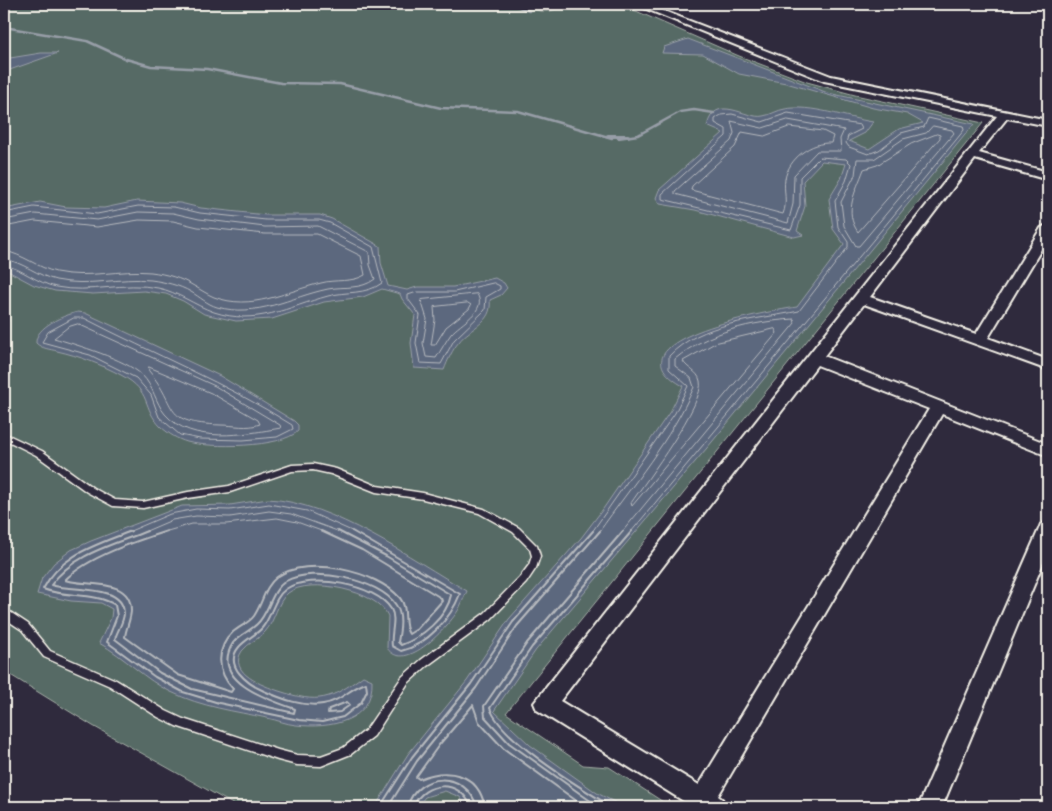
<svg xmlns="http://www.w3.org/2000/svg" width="1052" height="811" font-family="'Indie Flower',sans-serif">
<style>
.green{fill:#566b65;stroke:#a5aea6}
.water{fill:#5b677e;stroke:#989ea8}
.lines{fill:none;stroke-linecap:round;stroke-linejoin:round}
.shore-far1{stroke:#b7babe;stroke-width:1}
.shore{stroke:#b7babe;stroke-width:2}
.stream-far1{stroke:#989ea8;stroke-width:2.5}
.stream{stroke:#989ea8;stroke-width:4}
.service-casing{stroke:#f4f1e8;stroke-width:3}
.minor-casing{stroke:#f4f1e8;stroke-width:4}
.service{fill:#2f2a3d;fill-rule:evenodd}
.minor{fill:#2f2a3d;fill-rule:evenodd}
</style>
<rect width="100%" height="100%" fill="#2f2a3d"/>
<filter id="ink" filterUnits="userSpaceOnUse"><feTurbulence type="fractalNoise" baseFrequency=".02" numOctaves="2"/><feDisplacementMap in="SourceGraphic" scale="10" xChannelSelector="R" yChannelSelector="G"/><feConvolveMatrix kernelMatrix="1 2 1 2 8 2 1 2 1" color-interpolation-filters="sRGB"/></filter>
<g filter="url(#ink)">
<polygon class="green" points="4,4 525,4 540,11 550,11 572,4 620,4 739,56 807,82 855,95 983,123 506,713 583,765 609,767 671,807 238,807 93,726 4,671"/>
<g class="water">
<path d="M688,39L828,93L974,124L712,442L536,650L494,711L530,745L597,793L624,807H466L460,797L445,791L425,797L417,807H375L408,754L467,681L509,619L581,538L603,509L671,410L683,386C603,340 771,311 797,307L844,244L833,229L829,199L841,179L846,164L822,161L803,181L805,206L797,231L803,235L794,237L695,210L660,204L656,198L659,190L723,133L707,126C715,92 747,120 763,116C771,115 777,110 785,109C810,104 847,118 873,122L865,133L849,141L869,149L899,129L923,123L907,114L873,108L786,83L739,74L703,54L662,53L664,47Z"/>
<polygon points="41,53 58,53 4,72 4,59"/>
<path d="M137,201L180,203L201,208L266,215H320L332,219L380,246L381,263L388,286L407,290L417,287H453L495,278L504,283L507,288L501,295L490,300C493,323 470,327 459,342C452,350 448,360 444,370L414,368L411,343L415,315L402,299L400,294L382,289L363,297L324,302L272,319L236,321L204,314L183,301L166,294L144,291L93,294L55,291L34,285L4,269V209L40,202L66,207L104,208Z"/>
<path d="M78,312L85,313L220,376L294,421L298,425V431C281,448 210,448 187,442C177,439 169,434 161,427C141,407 153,392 121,375C100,364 79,356 57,351C50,349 42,349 36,343C35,327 64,315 78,312Z"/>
<path d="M268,499C332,502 412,559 467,591C464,597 462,603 459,609C449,626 405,675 387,648L388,616C378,591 309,576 288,593C276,603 276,620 265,632C259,639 248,643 242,651C227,673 264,686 279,691C319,704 330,700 363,676L372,680C374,722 329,729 296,725C286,724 277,720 267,718C234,711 202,707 171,692C145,680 125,657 99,643L111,618L112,609L101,603L71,601L37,594L42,578L54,563L71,550L91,541L182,506L230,505Z"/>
</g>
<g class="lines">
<g class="shore-far1">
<polygon points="788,120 844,130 840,139 841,151 817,151 794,175 793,204 788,223 675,194 675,191 731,141 734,133 731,121 762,128"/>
<polygon points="933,126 952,130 954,133 859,246 856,246 844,226 841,202 855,175 857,159 874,159 903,139 926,133"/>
<path d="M789,127L823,131L833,136L831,143C811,142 789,158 785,179C783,191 788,202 783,214L691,190L692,186L735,147L742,132L764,136Z"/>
<path d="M937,134L940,135V138L858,232C843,211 856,191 864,169L877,165L911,144Z"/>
<path d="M4,213L34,207L97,214L138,206L174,207L200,213L266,220H319L330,223L373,247L382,283C366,295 346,291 328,296C288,307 256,326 214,312C194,305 178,292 158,288C124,281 90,294 56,287C37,283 23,269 4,265"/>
<path d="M4,220L35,214L97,220L138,212L173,213L199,219L265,227L318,226L369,252L370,265L375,279C361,290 344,286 328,289C290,297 257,318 217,307C207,304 200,297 191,292C179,285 165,282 151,280C120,277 88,287 56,280C38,276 23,262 4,259"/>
<path d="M4,227L35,221L97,227L139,220L173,221L198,227L265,234H317L361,256L365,275C352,283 335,279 321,283C284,292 252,311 214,297C207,294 201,290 194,286C181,278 166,274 151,272C120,269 88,279 56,272C38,268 23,254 4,251"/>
<polygon points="494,283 500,286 500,289 486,297 485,310 454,340 441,364 420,363 416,343 420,315 408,299 408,295 417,292 454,292"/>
<path d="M477,294C488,311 460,323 451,334C446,341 441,350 436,358L426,357L423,343L427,319L421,300Z"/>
<polygon points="468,303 471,305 469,309 446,327 435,345 431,345 435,320 434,307"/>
<path d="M74,318H84C153,354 226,383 292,425L293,429L277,437L243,440L200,439L180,435L159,417L151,395L136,378L90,355L42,342L48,332Z"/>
<path d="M78,324L215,386L280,425L281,428C245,434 192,445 165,414C155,402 154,387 142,375C125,359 77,345 54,338L68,327Z"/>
<path d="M775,329L777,333L632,506L631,503C645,482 706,402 700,381C698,371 687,369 683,361L715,343Z"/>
<path d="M149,367L211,393L258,420L260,424C247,429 234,425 221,425C160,423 180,408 149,371Z"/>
<polyline points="128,532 170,514 196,509 230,510 269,504 307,511 354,532"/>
<polyline points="144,532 172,520 196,516 230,517 269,511 291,514 340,532"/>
<polyline points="164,532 192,524 226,524 277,518 297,522 324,532"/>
<path d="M592,532L675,413L688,386L669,369V356C701,322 756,320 799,311L848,247V242L838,227L835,201L846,181L851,164L846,159L820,157L800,177V205L791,230L662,199V194L726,136V129L715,123V119L721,115L732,114L762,122L788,113L860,125L862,129L848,136L846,143L849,147L868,154L879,150L901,133L924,127L928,118L963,126L964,130L956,140L631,532"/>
<path d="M599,532C632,485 671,440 694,387L691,378L675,366V359C709,331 751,322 794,319L795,323L622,532"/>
</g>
<g class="shore">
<path d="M131,531C97,545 61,554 43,589C66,598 94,592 115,605L117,616L107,642L155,677L183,692L219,703L299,720L322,722L343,717L361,703L367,691L366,683C350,688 340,702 323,704C303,707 282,699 264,691C248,684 223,666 239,647C246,639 256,635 262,628C272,617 273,598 286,589C309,573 376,584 391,609C397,619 390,634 392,646L401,651C427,645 451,618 460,594L352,531"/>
<path d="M147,531C113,545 73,554 51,585C71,592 123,583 124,613C124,622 117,631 115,639L160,673L192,689L294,713L295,709C269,700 209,681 233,643C239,635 250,631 257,624C270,612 270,591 286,581C312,566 379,579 396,605C403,615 400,631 398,642L401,645C421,638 447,617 451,595L386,556L338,531"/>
<path d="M167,531C136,541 88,557 65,580C85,587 131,577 131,610C131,619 126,628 125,637L178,675L231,692L233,689C217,672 215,649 233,632C240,626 249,623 254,616C263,603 264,587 277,577C307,555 377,571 400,598C409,609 402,624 409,634L417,629L442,601L441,598L362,550L321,531"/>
<polygon points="347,702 350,705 340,712 328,713 329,709"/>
<polyline points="380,807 412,757 471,684 513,622 593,531"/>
<polyline points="388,807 417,761 476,688 517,626 600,531"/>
<path d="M407,807C418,771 466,770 477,807"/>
<path d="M413,807C424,780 461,779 471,807"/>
<path d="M485,807C478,773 448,767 419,779L416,777L439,745L473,705L479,722L503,748L585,807"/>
<polyline points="599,807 509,743 485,717 484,706 527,643 623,531"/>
<path d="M612,807C581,788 502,741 490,708L532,647L632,531"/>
</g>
<g class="stream-far1">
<polyline points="512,4 529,11"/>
<polyline points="4,27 87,41 126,59 151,66 207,69 281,83 340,84 441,108 518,111 612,138"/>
<polyline points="618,138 638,135 680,112 694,110 714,113"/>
</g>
<polyline class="stream" points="608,136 628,136"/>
<defs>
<g id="service">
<polygon points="4,312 7,314 7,321 4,323"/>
<polygon points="4,433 42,451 93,488 115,500 143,502 188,492 229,486 292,465 313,464 336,469 377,486 423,493 484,509 519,528 537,546 540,556 536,568 526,583 491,619 427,666 408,683 374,736 351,754 321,766 297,765 278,760 176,726 158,717 110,686 44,657 22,630 4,618 4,609 7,610 28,624 50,651 116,680 166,711 183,719 278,750 297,755 321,756 343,748 366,730 402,677 421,660 485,613 520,577 529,565 532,556 530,549 513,532 479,513 423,499 376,492 331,474 313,470 292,471 230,492 188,498 143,508 113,506 87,492 36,455 4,439"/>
</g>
<g id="minor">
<path d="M634,4H646L831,76L1048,120V126L1007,118L979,153L1048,172V180L975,159L870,297L976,334L1041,228L1048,224V238L988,338L1048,360V370L864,304L824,356L1048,444V456L942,414L718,796L722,799L726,807H693L537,710L534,703L997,116L824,81ZM817,365L929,409L699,785L560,701Z"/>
<polygon points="1048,522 1048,551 942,807 918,807 1039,529 1041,524"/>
</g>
</defs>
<use href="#service" class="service-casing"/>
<use href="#minor" class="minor-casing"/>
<use href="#service" class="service"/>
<use href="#minor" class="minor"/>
</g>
</g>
<rect width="1052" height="811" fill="none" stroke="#2f2a3d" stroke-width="20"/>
<rect x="10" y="10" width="1032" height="791" fill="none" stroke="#f4f1e8" stroke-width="2" filter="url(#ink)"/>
</svg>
